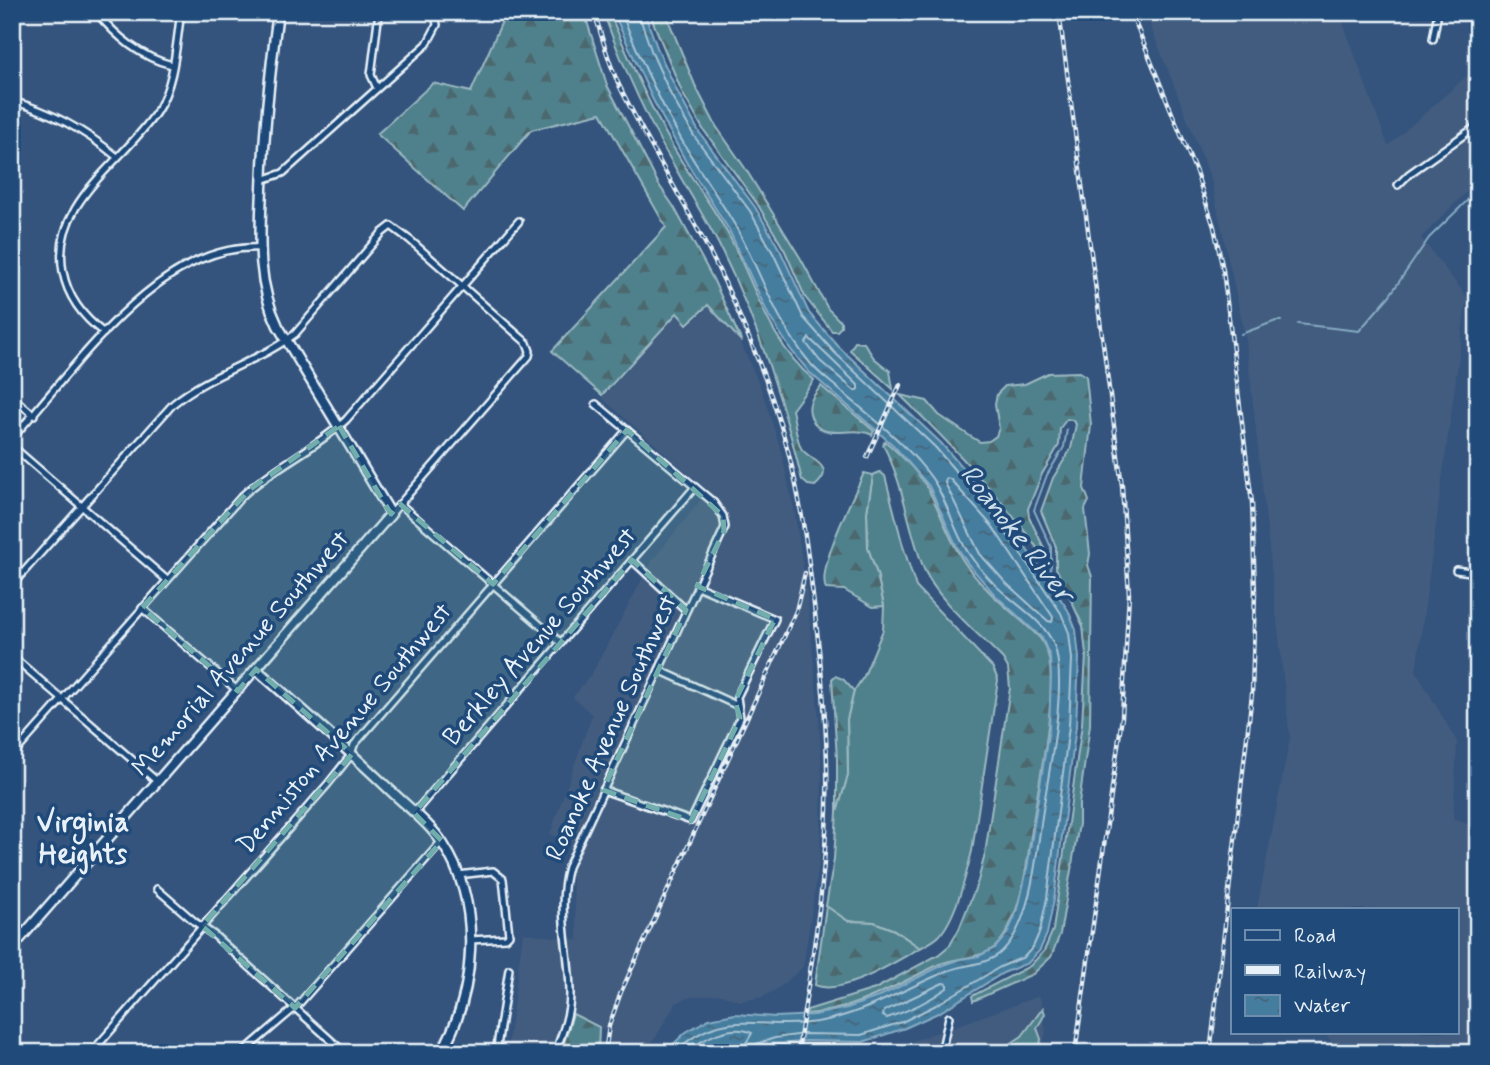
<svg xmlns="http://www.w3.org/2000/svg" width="1490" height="1065" font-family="Mynerve,sans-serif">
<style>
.built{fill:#425c7f}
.grass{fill:#50818c;stroke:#9cb9c2;stroke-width:2}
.forest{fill:url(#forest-firs);stroke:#9cb9c2;stroke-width:2}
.water{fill:url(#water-ripples);stroke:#86abc3;stroke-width:2}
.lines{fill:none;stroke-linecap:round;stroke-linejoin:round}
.shore{stroke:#a7c3d4;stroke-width:2}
.stream{stroke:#86abc3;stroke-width:2}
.street-casing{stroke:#e8f1f8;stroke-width:10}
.secondary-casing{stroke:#e8f1f8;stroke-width:13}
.street{stroke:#1f4a7a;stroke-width:5}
.secondary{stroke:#1f4a7a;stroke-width:8}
.rail-casing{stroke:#e8f1f8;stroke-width:4.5}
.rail{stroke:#1f4a7a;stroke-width:2;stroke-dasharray:5;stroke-linecap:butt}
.marked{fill:#71adac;fill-opacity:0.2;stroke:#71adac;stroke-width:5;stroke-dasharray:14 9;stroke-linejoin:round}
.labels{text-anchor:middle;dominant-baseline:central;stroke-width:7;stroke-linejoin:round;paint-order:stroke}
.street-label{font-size:26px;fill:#e8f1f8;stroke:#1f4a7a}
.water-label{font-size:28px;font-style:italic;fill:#d0e0eb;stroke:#1f4a7a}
.neighbourhood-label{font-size:28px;font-weight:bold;fill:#e8f1f8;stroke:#1f4a7a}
</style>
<defs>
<pattern id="forest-firs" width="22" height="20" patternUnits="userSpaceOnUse" patternTransform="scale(1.75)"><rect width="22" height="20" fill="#50818c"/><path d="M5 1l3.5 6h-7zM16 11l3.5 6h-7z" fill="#4c676e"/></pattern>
<pattern id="water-ripples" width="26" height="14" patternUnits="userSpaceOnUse" patternTransform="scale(1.75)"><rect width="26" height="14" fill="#457d9f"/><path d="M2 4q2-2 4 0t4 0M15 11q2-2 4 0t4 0" fill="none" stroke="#456579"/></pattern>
</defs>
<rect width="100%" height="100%" fill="#34547d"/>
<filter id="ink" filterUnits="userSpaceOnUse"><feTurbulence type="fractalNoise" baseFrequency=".0143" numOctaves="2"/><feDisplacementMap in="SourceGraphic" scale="14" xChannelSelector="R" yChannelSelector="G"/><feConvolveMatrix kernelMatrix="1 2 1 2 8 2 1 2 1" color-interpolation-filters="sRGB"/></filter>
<g filter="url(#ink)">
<g class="built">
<polygon points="1145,12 1339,12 1388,146 1478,66 1478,180 1421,238 1467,297 1416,671 1457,742 1453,819 1478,828 1478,1053 1340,1053 1324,1032 1457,1032 1457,909 1257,909 1290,738 1246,340 1211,179"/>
<polygon points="709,307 741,343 762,391 780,447 794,509 807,591 819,720 822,780 820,857 803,967 780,987 763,997 740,1001 718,994 686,998 675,1004 656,1037 642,1053 608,1053 610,1033 573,1014 561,1053 507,1053 523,933 578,940 569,844 550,834 592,715 573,697 592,673 652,561 708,491 602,398 677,315 688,326"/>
<polygon points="1040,996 1046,1032 1041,1053 879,1053"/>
</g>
<g class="grass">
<path d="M880,472L885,476L903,546L916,587L993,668L998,680L972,851C966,875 956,918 939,936C934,941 926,945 920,948L894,930L874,922L848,921L826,906L834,859L837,812L848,775L847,719L854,691L864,676L883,630L884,606L877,574L868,548L867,512L873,475Z"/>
<polygon points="1043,1008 1045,1014 1037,1028 1041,1039 1039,1053 952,1053 1001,1050 1022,1036"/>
</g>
<g class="forest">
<polygon points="506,12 584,12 607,85 659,185 674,207 713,279 742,342 708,305 687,324 677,313 602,395 552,351 666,227 601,113 531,130 463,211 377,134 433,83 471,92"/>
<path d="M603,12H609C631,63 653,115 682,162C697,186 714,209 728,234C755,284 769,343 814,380L792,410C795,421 796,438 801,448C808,460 839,466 815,486L808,485L802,480C783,399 756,320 719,245C706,219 691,196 677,171C647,120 623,67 603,12Z"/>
<polygon points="649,12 665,12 695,85 716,126 745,168 801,259 828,309 841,322 841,327 837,331 832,331 805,297 785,251 758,205 703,129 682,92"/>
<polygon points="855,342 864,343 874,358 890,371 893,389 850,350"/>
<path d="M1079,372L1086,376L1091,425L1084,488L1089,501L1085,509L1090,554L1088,565L1092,577L1090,725L1079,803V824L1060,934L1051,957L1033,974L973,1001L972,996L1030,966L1044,951L1053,930L1082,724L1086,655L1083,626L1056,568V547L1041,511L1053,478L1071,449L1076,424L1072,420L1067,419L1060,428L1059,445L1042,474L1028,509L1029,517L1044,548L1043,556C1001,497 952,445 900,395L927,401L939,415L970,436L980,442L989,441L996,436L999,428L995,405L997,394L1005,386L1025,384L1048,373Z"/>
<path d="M821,386L874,431L872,435C853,424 821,444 811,417C806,404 813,396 821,386Z"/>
<path d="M885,441C901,455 918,471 928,489C941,513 949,539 964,562C984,592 1015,613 1040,638C1044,644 1047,651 1049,658C1056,703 1041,770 1034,816C1029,847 1026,881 1016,910C1011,923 1006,937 995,947C980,959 957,957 940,964C897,984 855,1011 806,1014L807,1010L875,989L938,955L950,945L959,929L978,881L985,854L1010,688L1008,668L1003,659C979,634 937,600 924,569C908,529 904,483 883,445Z"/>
<path d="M864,473L873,475L867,512L868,548L877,574L884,606L873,607L844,590L826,589C816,569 854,495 864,473Z"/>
<polygon points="835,676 843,679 854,691 847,719 848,775 837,812 837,759 832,679"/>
<path d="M826,906L848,921L874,922L894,930L920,948C896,961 841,997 815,985Z"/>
<polygon points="573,1014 599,1027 598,1053 561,1053"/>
</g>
<polygon class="water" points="613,12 644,12 658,50 677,91 699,132 755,207 781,252 809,313 838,346 941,443 1004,516 1068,610 1076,630 1079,658 1076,726 1054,899 1047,934 1040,950 1028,963 1003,973 940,1012 905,1028 863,1042 805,1041 776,1045 749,1053 664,1053 686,1032 709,1019 735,1014 776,1017 814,1015 847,1008 878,997 941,966 961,959 979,956 995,948 1007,934 1018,909 1027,869 1049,728 1051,677 1050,657 1042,638 995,595 968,564 957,547 929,486 893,445 809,372 791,350 769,316 729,230 685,160 652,98"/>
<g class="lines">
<g class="shore">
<path d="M621,12C641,61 663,110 691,156C706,181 723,204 737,229C763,277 775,320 810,363C819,374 831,382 842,392C868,414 895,435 917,460C923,467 930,475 935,483C950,508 956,538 974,561C983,572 993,584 1004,593C1021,608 1045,623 1054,645C1068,681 1049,771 1043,810C1038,843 1035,878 1025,910C1020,926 1012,943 999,954C984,966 962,964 945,972C902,990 864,1014 817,1022C758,1031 723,1005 674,1053"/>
<polyline points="638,12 652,53 671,95 694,136 750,211 774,255 803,317 833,351 935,447 998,521 1061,613 1069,633 1072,659 1069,726 1047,898 1040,931 1033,947 1024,957 1000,967 936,1005 902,1022 861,1035 804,1034 775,1038 756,1044 753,1053"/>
<polygon points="809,338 858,385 858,390 854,390 820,361 806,343"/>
<polygon points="946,478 950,479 992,526 1053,617 1052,622 1048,621 1006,583 980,554 945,483"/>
<path d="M943,983L947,984V988C929,1001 908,1011 887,1018L883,1016L884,1011Z"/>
<path d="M686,1053C703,1038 731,1023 752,1033L745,1045L744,1053"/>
</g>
<g class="stream">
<polyline points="1298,324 1359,331 1390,295 1429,238 1478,190"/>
<polyline points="1241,334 1276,321 1281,321"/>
<polyline points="1047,578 1051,566 1051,547 1034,510 1047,475 1064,447 1067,429"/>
</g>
<defs>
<g id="street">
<path d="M96,12C117,37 140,57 172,65"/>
<polyline points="1433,39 1438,12"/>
<polyline points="377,88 371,75 379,12"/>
<path d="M12,101C52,112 86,131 117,157"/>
<polyline points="262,180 283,173 427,44 437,25 435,12"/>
<polyline points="1398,185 1409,174 1478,125"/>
<path d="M104,333C84,318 68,298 63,272C50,201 124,163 157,111C175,83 176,44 181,12"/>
<polyline points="12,397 34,415"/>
<path d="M12,438C75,370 156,243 260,248"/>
<polyline points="12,446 167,580"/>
<polyline points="400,504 561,643"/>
<polyline points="632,560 686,610"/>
<polyline points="1456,570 1478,573"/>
<path d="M12,585L173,404C211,373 258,362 295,334L382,233L391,226L410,240L527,343L530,351L529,356L391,514"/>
<polyline points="142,608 238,691"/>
<polyline points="12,656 158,782"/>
<polyline points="659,670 738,706"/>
<path d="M12,756L242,496C273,467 314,450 346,420L519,221"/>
<polyline points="603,790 691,821 740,718 737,697 775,619 697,586"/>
<polyline points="414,813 695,487"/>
<polyline points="458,875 493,871 503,879 509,935 506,938 470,940"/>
<polyline points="157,889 195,922 214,935 345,1053"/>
<polyline points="91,1053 328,784 351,755 354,745 627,430"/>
<polyline points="242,1053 297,1006 441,842"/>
<polyline points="496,1053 509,969"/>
<path d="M555,1053C562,1034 570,1014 570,994C570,951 556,909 568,867L725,527L723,516L713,502L596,404"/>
<polyline points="941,1053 949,1017"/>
</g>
<g id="secondary">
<path d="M256,669C302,709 347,749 391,791C409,808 430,824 443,844C483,905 476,992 441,1053"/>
<path d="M12,948L391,514L278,326C256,281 260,236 262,189C264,129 270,71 278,12"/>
</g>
</defs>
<use href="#street" class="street-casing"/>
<use href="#secondary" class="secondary-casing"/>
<use href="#street" class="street"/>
<use href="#secondary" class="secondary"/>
<defs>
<g id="rail">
<path d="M594,12C602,36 608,62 619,85C657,163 707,236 740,317C759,360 776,405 788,451C804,512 811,577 818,640C825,703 830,767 826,831C823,905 808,979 798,1053"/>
<polyline points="1059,12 1122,486 1129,594 1122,717 1075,1053"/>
<polyline points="1131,12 1196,172 1214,227 1223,270 1252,503 1255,592 1252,694 1210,1053"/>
<polyline points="867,457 900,385"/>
<polyline points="605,1053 609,1026 621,992 796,611 805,573"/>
</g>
</defs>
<use href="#rail" class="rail-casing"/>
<use href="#rail" class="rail"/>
</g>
</g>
<path class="marked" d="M339,426L391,514L400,504L493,584L627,430L723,516L724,531L697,586L775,619L735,701L740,718L691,821L603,790L686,610L632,560L414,813L442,841L295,1008L202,926L352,754L256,669L238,691L142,608L249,490Z"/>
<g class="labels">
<g class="street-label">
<text transform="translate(540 637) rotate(-49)">Berkley Avenue Southwest</text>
<text transform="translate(241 654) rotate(-49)">Memorial Avenue Southwest</text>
<text transform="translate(612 728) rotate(-66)">Roanoke Avenue Southwest</text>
<text transform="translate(345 729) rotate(-50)">Denniston Avenue Southwest</text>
</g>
<g class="water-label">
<text transform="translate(1016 534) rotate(52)">Roanoke River</text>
</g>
<g class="neighbourhood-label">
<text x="83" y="823">Virginia<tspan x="83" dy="32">Heights</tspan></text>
</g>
</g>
<rect width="1490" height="1065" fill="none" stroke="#1f4a7a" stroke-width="42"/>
<rect x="21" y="21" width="1448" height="1023" fill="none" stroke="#e8f1f8" stroke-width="2.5" filter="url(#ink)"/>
<rect x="1231" y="908" width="228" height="126" fill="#1f4a7a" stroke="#6f8dac" stroke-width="2"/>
<rect x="1245" y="930" width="35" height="10" fill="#1f4a7a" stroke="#6f8dac" stroke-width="2"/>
<text x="1294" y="942" font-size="21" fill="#e8f1f8">Road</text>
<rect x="1245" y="965" width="35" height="10" fill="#e8f1f8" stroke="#6f8dac" stroke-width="2"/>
<text x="1294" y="978" font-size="21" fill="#e8f1f8">Railway</text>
<rect x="1245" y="995" width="35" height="21" fill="url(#water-ripples)" stroke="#6f8dac" stroke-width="2"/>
<text x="1294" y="1012" font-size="21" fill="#e8f1f8">Water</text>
</svg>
